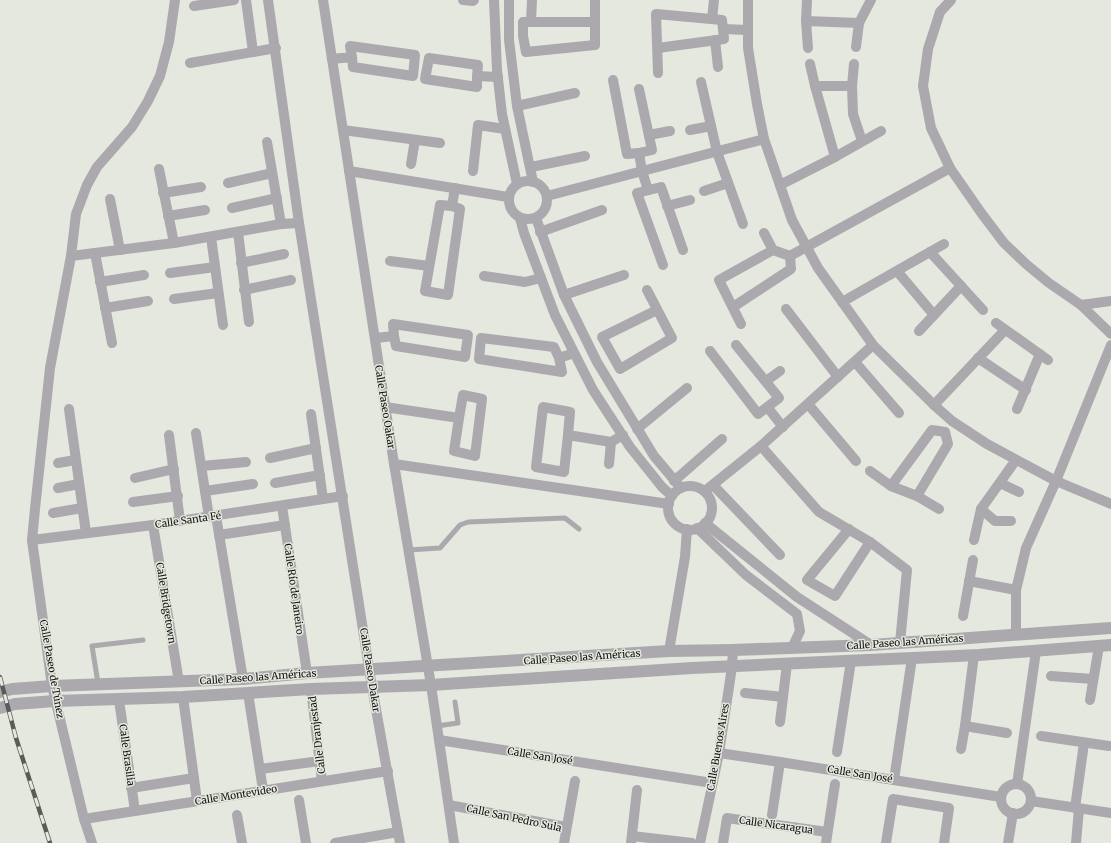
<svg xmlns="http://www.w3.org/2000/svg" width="1111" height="843" font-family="Merriweather,serif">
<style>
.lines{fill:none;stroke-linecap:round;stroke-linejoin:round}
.service{stroke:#aba9ad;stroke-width:5}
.minor{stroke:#aba9ad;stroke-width:10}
.tertiary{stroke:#aba9ad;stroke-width:12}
.rail-casing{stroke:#5a5c56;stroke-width:4.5}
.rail{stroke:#e4e8de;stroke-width:3;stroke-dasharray:9;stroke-linecap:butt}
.labels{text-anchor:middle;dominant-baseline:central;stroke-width:3;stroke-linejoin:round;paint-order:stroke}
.street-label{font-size:10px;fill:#10110d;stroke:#e4e8de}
</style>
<rect width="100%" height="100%" fill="#e4e8de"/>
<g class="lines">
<g class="service">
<polyline points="409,550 440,548 460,525 468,522 565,518 579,529"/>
<polyline points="98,683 92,646 143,640"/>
<polyline points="437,726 458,723 455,702"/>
</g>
<g class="minor">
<polyline points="246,0 253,52"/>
<polyline points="268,0 299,223 372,687 400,843"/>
<polyline points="323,0 394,464 431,685 454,843"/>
<polyline points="463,0 473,1 474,0"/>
<polyline points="494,0 497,70 502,114 517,184"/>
<polyline points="509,0 509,40 517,106 533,182"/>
<polyline points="748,0 748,48 757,104 764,139 792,220 818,268 873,345 934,405 952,421 987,444 1056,481 1111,504"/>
<polyline points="807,0 806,21 808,48"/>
<polyline points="951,0 940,12 928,49 923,86 931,128 950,168 982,214 1004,243 1026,264 1049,283 1081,305 1111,334"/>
<polyline points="194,6 234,0"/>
<polyline points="712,19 714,0"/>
<polyline points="806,21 859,23"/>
<polyline points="531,22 532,0"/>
<polyline points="595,22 523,22 523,36 526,52 595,45 595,0"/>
<polyline points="715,40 718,67"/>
<polyline points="856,47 859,23 871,0"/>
<polyline points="658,48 724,39 723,29 747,30"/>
<polyline points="332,59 352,57 353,67 413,76 415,55 350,46 352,57"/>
<polyline points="190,63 276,48"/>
<polyline points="810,64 815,86 835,157"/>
<polyline points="854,64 852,86 853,114 862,141"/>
<polyline points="658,73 656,14 722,20 723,29"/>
<polyline points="477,76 478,65 429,58 425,79 477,87 477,76 498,77"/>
<polyline points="613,80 627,154 639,153 652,150 639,89"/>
<polyline points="701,82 717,152 743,224"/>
<polyline points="815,86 852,86"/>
<polyline points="517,106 575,93"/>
<polyline points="343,130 440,143"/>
<polyline points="690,130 711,126"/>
<polyline points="649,135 670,131"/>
<polyline points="267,142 281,224"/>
<polyline points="639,153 642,171 648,190"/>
<polyline points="411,164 415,140"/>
<polyline points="531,167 585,156"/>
<polyline points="159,169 174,243"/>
<polyline points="349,171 508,197"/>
<polyline points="473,171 478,125 505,129"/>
<circle cx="528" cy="200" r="19"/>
<polyline points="228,183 272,173"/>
<polyline points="780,185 835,157 881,131"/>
<polyline points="704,191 728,183"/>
<polyline points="163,193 201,187"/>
<polyline points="547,196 764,139"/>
<polyline points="110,199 120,250"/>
<polyline points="452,206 440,205 425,291 448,295 460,209 452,206 455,188"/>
<polyline points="667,206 690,200"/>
<polyline points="232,208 277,198"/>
<polyline points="168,216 205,210"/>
<polyline points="520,218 524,233 555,315 593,390 630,447 662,487 672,496"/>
<polyline points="536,218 564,295 597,362 654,456 681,488"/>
<polyline points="238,232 249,322"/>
<polyline points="540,232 602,210"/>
<polyline points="764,233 773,250 790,256"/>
<polyline points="211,237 223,325"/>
<polyline points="930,252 983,310"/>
<polyline points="95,253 112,343"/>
<polyline points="71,256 174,243 281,224 299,223"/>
<polyline points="790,256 950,168"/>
<polyline points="390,261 429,266"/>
<polyline points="241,263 284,254"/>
<polyline points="663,265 637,193 661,187 683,250"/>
<polyline points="897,271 934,315"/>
<polyline points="170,273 215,267"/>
<polyline points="484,276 525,282 541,278"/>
<polyline points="100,282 144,275"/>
<polyline points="244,290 291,280"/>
<polyline points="647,290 672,338 620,369 602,337 657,310"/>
<polyline points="564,295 624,275"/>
<polyline points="174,299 218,293"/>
<polyline points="842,302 944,244"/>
<polyline points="1081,305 1111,301"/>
<polyline points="733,307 791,269 790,256"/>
<polyline points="105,308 148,301"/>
<polyline points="786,309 838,377"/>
<polyline points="996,323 1048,360"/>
<polyline points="741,324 719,280 773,250"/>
<polyline points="919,331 961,286"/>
<polyline points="375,338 394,336 396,346 465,357 468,335 393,324 394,336"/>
<polyline points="710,351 758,414 779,398 736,345"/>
<polyline points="559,358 554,347 481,338 479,359 562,372 559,358 574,353"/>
<polyline points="978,358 1026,390"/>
<polyline points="855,362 899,413"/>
<polyline points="766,381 780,371"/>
<polyline points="808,404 856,461"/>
<polyline points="934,405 1005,330"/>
<polyline points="385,407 459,418 454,451 475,456 482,399 463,395 459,418"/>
<polyline points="768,408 783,427"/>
<polyline points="69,409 86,533"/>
<polyline points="1017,409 1040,354"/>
<polyline points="311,414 323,499"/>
<polyline points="637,429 687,388"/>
<polyline points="196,433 209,517"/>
<polyline points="169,435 180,521"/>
<polyline points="568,435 570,412 543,407 536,467 564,472 568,435 611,442 623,435"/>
<polyline points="761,446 819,512 870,542 907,570 900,643"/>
<polyline points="270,458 316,448"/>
<polyline points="58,463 75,460"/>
<polyline points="394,464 669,504"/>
<polyline points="609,464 611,442"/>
<polyline points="202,466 246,462"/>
<polyline points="870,471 891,486 917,496 939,509"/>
<polyline points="135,478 174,469"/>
<polyline points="674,481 722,439"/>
<polyline points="275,483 320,475"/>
<polyline points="1000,483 1019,492"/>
<polyline points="713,485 780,555"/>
<polyline points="891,486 932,430 945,432"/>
<circle cx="690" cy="508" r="22"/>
<polyline points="58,488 79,484"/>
<polyline points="205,491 253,484"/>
<polyline points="705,491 761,446 873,345"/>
<polyline points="917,496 948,444 945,432"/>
<polyline points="133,502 178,496"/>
<polyline points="282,506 307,673"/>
<polyline points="981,509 995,521 1011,521"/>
<polyline points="53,513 82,508"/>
<polyline points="216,516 243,679"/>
<polyline points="705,523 797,597 871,645"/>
<polyline points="153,525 179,682"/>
<polyline points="697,528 746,575 797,614 800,631 792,648"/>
<polyline points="849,529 807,580 835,596 870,542"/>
<polyline points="219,535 285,525"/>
<polyline points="32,540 153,525 343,496"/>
<polyline points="974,540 981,509 1016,460"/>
<polyline points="969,581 1016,590"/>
<polyline points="963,616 973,560"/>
<polyline points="1016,635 1016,590 1026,548 1056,481 1111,345"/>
<polyline points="669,651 685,557 687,529"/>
<polyline points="1051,676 1093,679"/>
<polyline points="311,689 322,781"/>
<polyline points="248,693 263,790"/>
<polyline points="745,693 783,697"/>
<polyline points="183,697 197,801"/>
<polyline points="119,700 135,811"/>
<polyline points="1090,700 1099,646"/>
<polyline points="780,722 787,664"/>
<polyline points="965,726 1007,733"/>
<polyline points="1041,736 1109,746"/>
<polyline points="439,740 712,783"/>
<polyline points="961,749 965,726 974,655"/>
<polyline points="837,752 851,661"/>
<polyline points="719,753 780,762 1001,797"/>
<polyline points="260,769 320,761"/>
<polyline points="894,780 912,658"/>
<polyline points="1017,784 1036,651"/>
<circle cx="1016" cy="799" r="15"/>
<polyline points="131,788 194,778"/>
<polyline points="299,800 306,843"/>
<polyline points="1031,801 1111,813"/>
<polyline points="449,805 566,827"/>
<polyline points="1075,808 1084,743"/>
<polyline points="237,815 242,843"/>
<polyline points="772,815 780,762"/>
<polyline points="84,819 388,771"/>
<polyline points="632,836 692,843"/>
<polyline points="92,843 84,819 52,686 32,540 35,509 50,368 71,256 76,214 87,185 97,167 132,127 148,101 160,76 169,42 175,0"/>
<polyline points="335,843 398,832"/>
<polyline points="564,843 575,781"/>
<polyline points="631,843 637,790"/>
<polyline points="700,843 719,753 732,667 733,650"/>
<polyline points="723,843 727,818 827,832"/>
<polyline points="826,843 835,784"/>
<polyline points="886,843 893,799 949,808 944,843"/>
<polyline points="1008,843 1013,813"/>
<polyline points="1076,843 1079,809"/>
</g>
<g class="tertiary">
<polyline points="0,692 12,689 52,686 243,679 307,673 669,651 733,650 871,645 1111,628"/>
<polyline points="0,708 15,704 55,701 183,697 311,689 431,685 692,668 979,655 1111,645"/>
</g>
<defs>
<polyline id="rail" points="0,677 16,738 50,843"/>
</defs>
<use href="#rail" class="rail-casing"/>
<use href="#rail" class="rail"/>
</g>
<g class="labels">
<g class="street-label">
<text transform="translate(385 407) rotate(81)">Calle Paseo Oakar</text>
<text transform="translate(188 520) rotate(-8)">Calle Santa Fé</text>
<text transform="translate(294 589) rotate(82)">Calle Río de Janeiro</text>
<text transform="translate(166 603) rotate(81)">Calle Bridgetown</text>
<text transform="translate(905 642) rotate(-4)">Calle Paseo las Américas</text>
<text transform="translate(582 657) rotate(-4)">Calle Paseo las Américas</text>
<text transform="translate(52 669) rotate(80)">Calle Paseo de Túnez</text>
<text transform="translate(370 670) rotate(81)">Calle Paseo Dakar</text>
<text transform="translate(258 677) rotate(-4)">Calle Paseo las Américas</text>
<text transform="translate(317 735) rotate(-97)">Calle Dranjestad</text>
<text transform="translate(718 747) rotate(-80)">Calle Buenos Aires</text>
<text transform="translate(127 755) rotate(82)">Calle Brasilia</text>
<text transform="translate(540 756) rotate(9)">Calle San José</text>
<text transform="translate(860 774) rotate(9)">Calle San José</text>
<text transform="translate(236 795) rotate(-9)">Calle Montevideo</text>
<text transform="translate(514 818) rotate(12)">Calle San Pedro Sula</text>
<text transform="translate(776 825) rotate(8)">Calle Nicaragua</text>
</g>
</g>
</svg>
